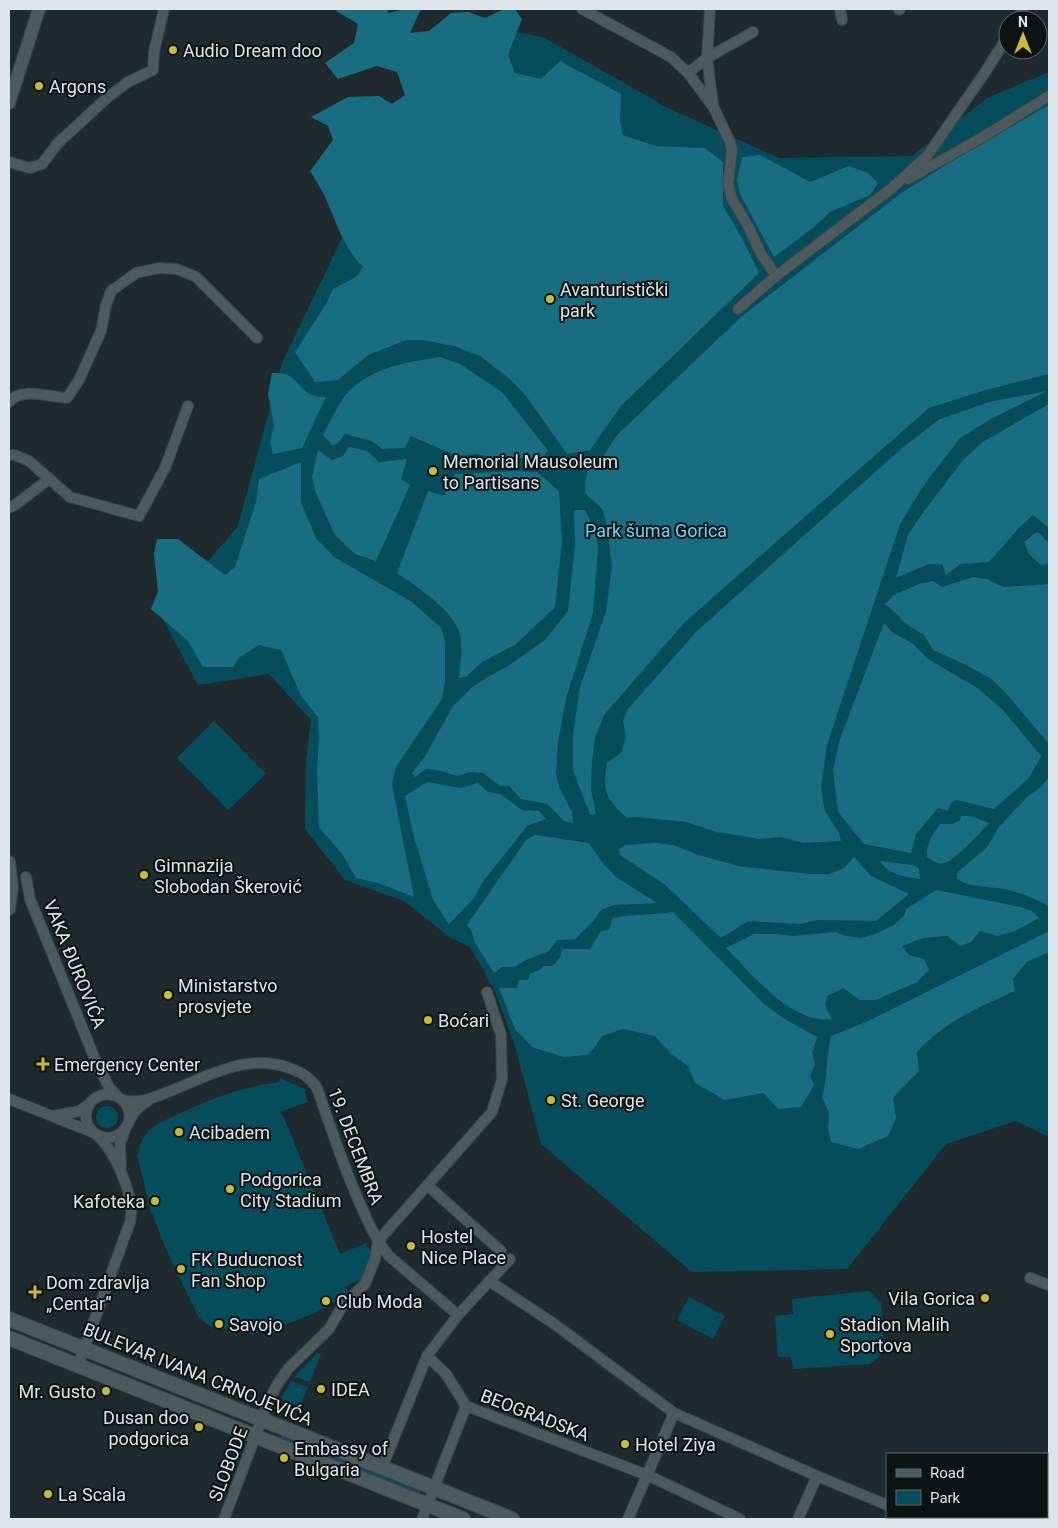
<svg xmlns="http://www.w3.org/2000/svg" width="1058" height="1528" font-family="Roboto,sans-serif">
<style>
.green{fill:#064d5c}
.forest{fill:#196d81}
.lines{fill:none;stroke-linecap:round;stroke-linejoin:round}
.minor-casing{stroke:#3b4548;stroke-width:12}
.tertiary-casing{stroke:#3b4548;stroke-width:14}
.secondary-casing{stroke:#3b4548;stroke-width:16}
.minor{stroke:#4c595d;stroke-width:10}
.tertiary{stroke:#4c595d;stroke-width:12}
.secondary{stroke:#4c595d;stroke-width:14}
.poi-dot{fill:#caba3a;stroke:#0d1213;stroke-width:2}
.labels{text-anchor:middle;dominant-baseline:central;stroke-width:4;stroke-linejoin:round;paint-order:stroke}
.poi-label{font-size:18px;fill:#dde5e8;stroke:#0d1213;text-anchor:start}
.park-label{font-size:18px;fill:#65d8f6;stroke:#0d1213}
.street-label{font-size:18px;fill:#dde5e8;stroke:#0d1213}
</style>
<rect width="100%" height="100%" fill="#1e2a2e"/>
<g class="green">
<polygon points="489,27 543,37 670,109 779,158 912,156 987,98 1049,72 1049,1137 1016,1121 946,1144 847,1269 692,1272 541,1144 515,1046 495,991 470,947 451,938 404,901 345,880 305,829 306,760 311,720 269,674 198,685 161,616 238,526 282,363 385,148"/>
<polygon points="214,721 266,774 228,810 177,758"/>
<path d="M280,1078L307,1090L305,1093L308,1102L280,1112L284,1118L340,1254L366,1243L372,1255L361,1281L352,1283L345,1287L349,1294C318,1314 285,1326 250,1335L248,1326L223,1329L210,1326L199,1318L166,1249L151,1211L137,1156L141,1142L149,1130L156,1125C196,1105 234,1088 279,1082Z"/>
<circle cx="107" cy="1117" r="11"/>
<polygon points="869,1291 881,1303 885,1351 870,1364 793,1369 791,1357 778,1357 775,1316 793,1314 792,1299"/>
<polygon points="689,1297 725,1316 713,1339 677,1320"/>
<polygon points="318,1353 321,1354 310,1382 294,1377"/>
<polygon points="291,1381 308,1387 300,1407 281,1399"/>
<polygon points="283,1433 422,1489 419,1495 280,1439"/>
</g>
<g class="forest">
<path d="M338,9H387L388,13L405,9H421L410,33L429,31L451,13L468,12L485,18L504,9H515L522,19L508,55L515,73L541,79L560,61L621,94L620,121L623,135L655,146L705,148L723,162V206L743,240L759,273L621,406L590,450L567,454L526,396L511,380L480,356L454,346L422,340H407L368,355L338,380L315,382L295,352L326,304L333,289L356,277L363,267C342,246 336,220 324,195C320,187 315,179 310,171L333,140L328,126L311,117L348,97L379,96L392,104L405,95L397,72L377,66L338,79L325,63L354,43L358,24L336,11Z"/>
<polygon points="1049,105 1049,374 982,391 929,408 685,622 604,715 595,738 592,761 591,790 596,814 590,815 573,770 573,735 580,687 606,612 612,565 606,521 602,509 585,493 585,481 589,466 601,460 616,436 741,317 900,194 970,150"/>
<polygon points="760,155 810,182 849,166 868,173 878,183 870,195 830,212 814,227 774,257 740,194 737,180 742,157"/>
<path d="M440,357L460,364L503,393L548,451L541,459L491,457L477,454L457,456L411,436L405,448L382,449L372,441L345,434L340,441L333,446L323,435C329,424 340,400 348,392C373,367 407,362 440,357Z"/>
<path d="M272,373C276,373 281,373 285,374C299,378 303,399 326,397L302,448L273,454L270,442L274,425L268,394Z"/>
<path d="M1047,391L991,419L960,438L924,485L900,524L827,745L821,787L823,801L825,811L839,833L841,841L803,843L781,837L760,839L716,832L687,822L637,817L627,818C606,798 602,793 607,763L621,753L626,737L623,721L627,710L697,631L901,449L938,420L989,402Z"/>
<polygon points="1049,404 1049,528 1033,515 1018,529 989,562 961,564 946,575 942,564 929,564 896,578 908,535 922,514 963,460 984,441"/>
<polygon points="349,447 367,451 379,462 407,459 401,479 410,485 376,561 355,554 335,535 315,491 312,477 318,450 332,460 343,456"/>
<polygon points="301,462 301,502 316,538 334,557 412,602 441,628 445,641 445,680 442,699 396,767 392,784 414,897 378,883 356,878 343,855 319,827 317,770 319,738 318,717 301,696 281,650 259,645 240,657 233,667 203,667 188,641 151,609 158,591 154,554 157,539 178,539 225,575 235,567 256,502 259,479"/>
<path d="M515,471L537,472L559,491L562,541L555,607L515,645L482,662L466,677L459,678C460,664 463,649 460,635C454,610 417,587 397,573L428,491L444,496L455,474Z"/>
<polygon points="574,510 585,510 596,533 598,548 593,613 566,698 558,742 556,773 559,787 572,812 573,823 564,821 547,804 521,799 509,786 500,786 483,773 470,772 457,776 438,770 426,769 415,777 412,773 424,758 453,706 471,688 488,677 508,666 545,640 568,611 575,545"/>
<polygon points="1038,532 1049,543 1049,564 1041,565 1029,554 1024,542 1034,534"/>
<polygon points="973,577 987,579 1003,587 1049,584 1049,740 1048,743 1011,699 993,680 966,665 933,650 924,635 903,622 898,615 885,604 894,595 919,584 933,581 942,587"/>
<polygon points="884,623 893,633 912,643 928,659 979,689 1003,710 1041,756 1029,778 994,809 957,800 951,803 948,811 938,808 916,834 911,853 864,844 838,812 833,770 840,739"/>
<path d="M1049,777V906C1034,899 1020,892 1004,889C988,886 970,888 957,879V873L987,847L999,827L1010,815L1027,797L1042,786Z"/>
<polygon points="427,782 460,788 478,783 488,792 500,794 522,810 539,811 546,819 527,826 482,883 474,898 449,924 433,900 413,833 405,796"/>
<path d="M961,816H970L989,823C981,832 955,860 945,863C938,865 933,861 927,857C925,845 933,835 940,824H953L960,820Z"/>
<path d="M535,835L589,843L601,861L616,877L657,903L614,905L601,910C595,922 584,928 576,939L557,940L549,951L526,960L514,967H502L494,973L475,943L471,930L467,925L526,840Z"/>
<polygon points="656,843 673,845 699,855 738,866 810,874 829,874 844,868 854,857 871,876 909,894 876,921 817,920 801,924 748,921 721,938 664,884 620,855 619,849 625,845"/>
<path d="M880,861L913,865L919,869L920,879C904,876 890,876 880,861Z"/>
<path d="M936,890L1021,907L1032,911L1039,918L1015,931L998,936L980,931L971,942L961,946L947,936L923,938L902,946L909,955L924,959L929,970L917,982L876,1000H860L843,988L827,996L825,1006L832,1019C792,1025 752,974 726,948L754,934H776L794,936L836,932L846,936L860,938L873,935L894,925L904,916L906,909Z"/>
<path d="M673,912L764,1004L783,1018L817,1037L812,1053L815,1064L810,1076L814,1085L801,1107L778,1109L764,1093L725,1100L695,1083L688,1066L671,1054L655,1036L623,1029L602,1036L594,1048L588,1055L563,1057L532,1047L515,1029L499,988H517L519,980H528L530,974L541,969L543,966H552L560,958L562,949H590L600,932L609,929L613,918C633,914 653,915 673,912Z"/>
<path d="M1049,931V952L1027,962L1013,979L1015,991C977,1008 946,1021 917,1052L919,1071L893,1098L896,1118L888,1136L858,1149L831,1142L828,1128L829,1113L822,1097C828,1077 826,1056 831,1036L864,1023Z"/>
</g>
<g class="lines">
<defs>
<g id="minor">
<polyline points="582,9 671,57 688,73 714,108 730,142 732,150 728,184 732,199 749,228 761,254 776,276"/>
<polyline points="710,9 707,58 713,105"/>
<polyline points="840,9 842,20"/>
<polyline points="899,10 900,9"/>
<polyline points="1017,20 1023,9"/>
<polyline points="688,73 707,58 753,32"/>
<polyline points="9,162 30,168 42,164 58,143 108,97 128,82 153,70 154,52 164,9"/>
<polyline points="908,179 983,137 1049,96"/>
<polyline points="738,309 776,276 892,188 927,156 984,74 1008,36"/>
<path d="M9,402C20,387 50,397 67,398L79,380L101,331L106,305L111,291L136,273L159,268L177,269L196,277L257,338"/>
<polyline points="9,455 15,455 29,461 70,497 139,516 165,468 188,406"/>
<polyline points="9,508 15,505 49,479"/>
<polyline points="26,877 30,899 97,1064 109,1087 118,1097"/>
<polyline points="9,1099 92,1132"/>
<path d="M123,1100C139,1104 153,1098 168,1092C206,1077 248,1052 289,1068C301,1072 310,1077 317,1088C330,1125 342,1163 358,1199C367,1220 375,1239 389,1256L458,1315"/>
<polyline points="54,1116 79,1111 90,1104"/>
<path d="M129,1122C135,1090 88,1084 86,1115C85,1132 104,1143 118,1135C127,1130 128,1122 133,1114C136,1108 142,1105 148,1101"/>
<polyline points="121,1167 120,1144 125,1130"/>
<polyline points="427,1185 501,1251"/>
<polyline points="1030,1278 1049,1285"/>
<polyline points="489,1281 553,1323 674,1413 817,1476 887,1505"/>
<polyline points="427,1356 446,1374 466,1406"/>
<path d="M78,1365L130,1222C136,1198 115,1151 97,1135"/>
<polyline points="466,1406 647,1475 740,1519"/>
<polyline points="1047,1466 1049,1463"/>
<polyline points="382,1468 427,1356 458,1315 510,1259"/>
<polyline points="915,1517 921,1519"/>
<polyline points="224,1519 269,1400 277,1385 288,1369 329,1329 343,1305 365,1284 375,1259 378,1241 492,1112 502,1079 501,1035 487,992"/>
<polyline points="422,1519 466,1406"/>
<polyline points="628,1519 674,1413"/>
<polyline points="798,1519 817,1476"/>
<polyline points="1022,1519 1023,1517"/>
</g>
<g id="tertiary">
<polyline points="9,103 39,9"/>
<polyline points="9,862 12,887 9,909"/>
</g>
<g id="secondary">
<polyline points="9,1319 512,1519"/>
<polyline points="9,1338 463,1519"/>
</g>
</defs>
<use href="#minor" class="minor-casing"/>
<use href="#tertiary" class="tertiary-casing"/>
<use href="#secondary" class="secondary-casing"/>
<use href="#minor" class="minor"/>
<use href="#tertiary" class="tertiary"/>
<use href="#secondary" class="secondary"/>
</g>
<g class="poi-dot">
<circle cx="173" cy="50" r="5"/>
<circle cx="39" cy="86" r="5"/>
<circle cx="550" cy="299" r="5"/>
<circle cx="433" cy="471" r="5"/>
<circle cx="144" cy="875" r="5"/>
<circle cx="168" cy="995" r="5"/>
<circle cx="428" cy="1020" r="5"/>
<path d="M40.5 1056.5h5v5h5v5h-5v5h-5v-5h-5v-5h5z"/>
<circle cx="551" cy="1100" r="5"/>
<circle cx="179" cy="1132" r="5"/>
<circle cx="230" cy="1189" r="5"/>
<circle cx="155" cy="1201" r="5"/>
<circle cx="411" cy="1246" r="5"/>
<circle cx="181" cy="1269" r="5"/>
<path d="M32.5 1284.5h5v5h5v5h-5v5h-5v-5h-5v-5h5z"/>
<circle cx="985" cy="1298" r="5"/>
<circle cx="326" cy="1301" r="5"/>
<circle cx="219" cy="1324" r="5"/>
<circle cx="830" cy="1334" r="5"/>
<circle cx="321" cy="1389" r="5"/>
<circle cx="106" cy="1391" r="5"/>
<circle cx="199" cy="1427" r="5"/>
<circle cx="625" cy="1444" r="5"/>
<circle cx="284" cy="1458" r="5"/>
<circle cx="48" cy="1494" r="5"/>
</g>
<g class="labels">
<g class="poi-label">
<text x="183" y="50">Audio Dream doo</text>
<text x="49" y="86">Argons</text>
<text x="560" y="289">Avanturistički<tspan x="560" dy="21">park</tspan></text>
<text x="443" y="461">Memorial Mausoleum<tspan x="443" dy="21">to Partisans</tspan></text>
<text x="154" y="865">Gimnazija<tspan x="154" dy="21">Slobodan Škerović</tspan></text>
<text x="178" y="985">Ministarstvo<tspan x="178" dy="21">prosvjete</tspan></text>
<text x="438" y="1020">Boćari</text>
<text x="54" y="1064">Emergency Center</text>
<text x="561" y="1100">St. George</text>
<text x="189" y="1132">Acibadem</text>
<text x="240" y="1179">Podgorica<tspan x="240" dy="21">City Stadium</tspan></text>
<text x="145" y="1201" text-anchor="end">Kafoteka</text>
<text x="421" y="1236">Hostel<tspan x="421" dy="21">Nice Place</tspan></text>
<text x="191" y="1259">FK Buducnost<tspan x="191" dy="21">Fan Shop</tspan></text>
<text x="46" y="1282">Dom zdravlja<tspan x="46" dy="21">„Centar”</tspan></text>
<text x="975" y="1298" text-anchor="end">Vila Gorica</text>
<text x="336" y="1301">Club Moda</text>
<text x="229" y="1324">Savojo</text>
<text x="840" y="1324">Stadion Malih<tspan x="840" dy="21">Sportova</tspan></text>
<text x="331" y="1389">IDEA</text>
<text x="96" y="1391" text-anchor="end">Mr. Gusto</text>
<text x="189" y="1417" text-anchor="end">Dusan doo<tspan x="189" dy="21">podgorica</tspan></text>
<text x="635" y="1444">Hotel Ziya</text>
<text x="294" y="1448">Embassy of<tspan x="294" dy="21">Bulgaria</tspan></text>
<text x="58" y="1494">La Scala</text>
</g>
<g class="park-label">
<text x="656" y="530">Park šuma Gorica</text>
</g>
<g class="street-label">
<text transform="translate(75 964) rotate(68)">VAKA ĐUROVIĆA</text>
<text transform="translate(356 1146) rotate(69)">19. DECEMBRA</text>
<text transform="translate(198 1374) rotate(22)">BULEVAR IVANA CRNOJEVIĆA</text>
<text transform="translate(535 1415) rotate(21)">BEOGRADSKA</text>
<text transform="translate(228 1464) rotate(-69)">SLOBODE</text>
</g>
</g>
<rect width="1058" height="1528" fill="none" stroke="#dde5e8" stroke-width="20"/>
<rect x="886" y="1453" width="162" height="65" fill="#0d1213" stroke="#606668"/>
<rect x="896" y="1469" width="25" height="8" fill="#4c595d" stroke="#606668"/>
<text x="930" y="1478" font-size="15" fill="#dde5e8">Road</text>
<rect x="896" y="1490" width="25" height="15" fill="#064d5c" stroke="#606668"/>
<text x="930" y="1503" font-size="15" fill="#dde5e8">Park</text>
<g transform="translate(1023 35)"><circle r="24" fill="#0d1213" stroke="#606668"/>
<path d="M0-4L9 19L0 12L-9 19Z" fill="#caba3a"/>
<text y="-8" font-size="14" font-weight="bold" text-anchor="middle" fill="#dde5e8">N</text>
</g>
</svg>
